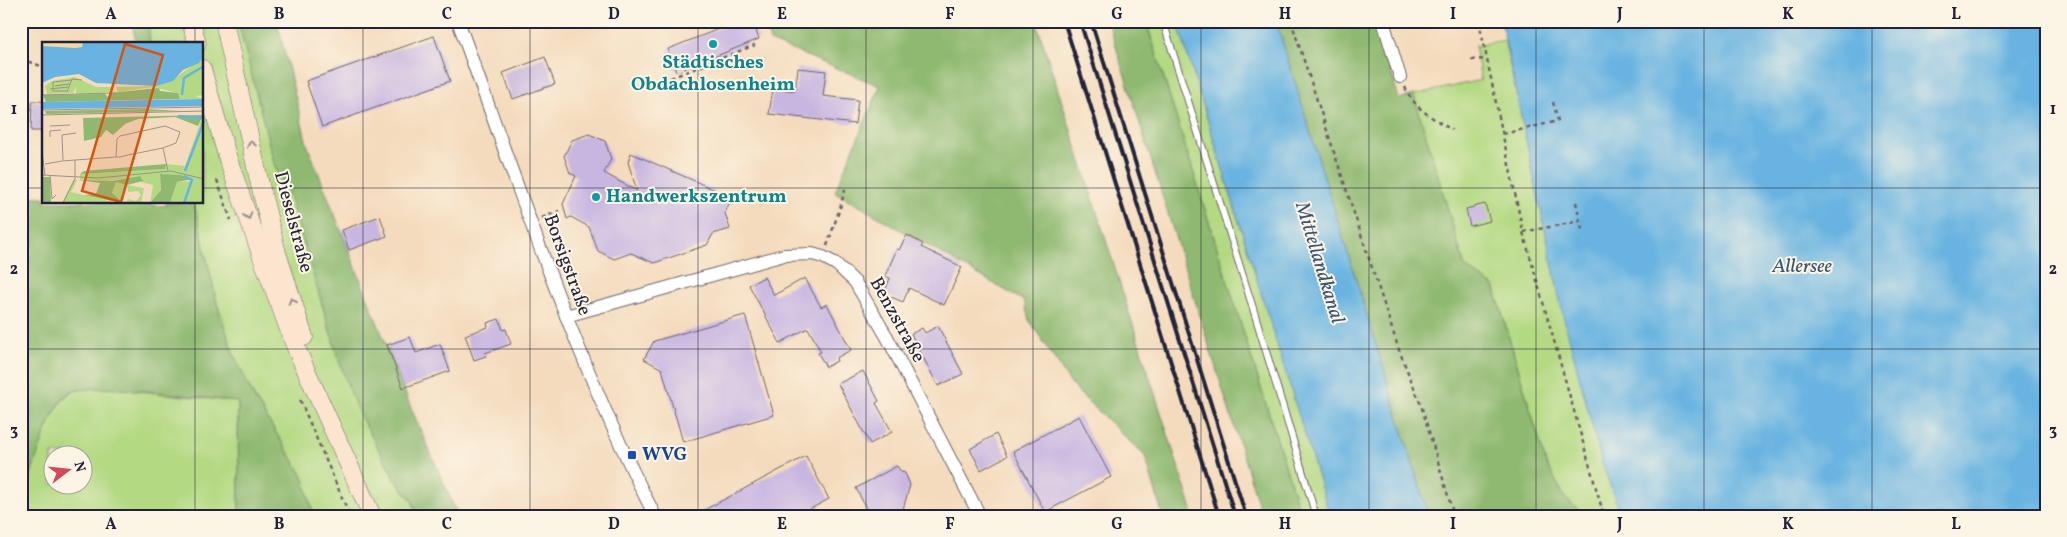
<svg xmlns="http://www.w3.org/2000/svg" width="2067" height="537" font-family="Vollkorn,serif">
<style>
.green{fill:#b4d983;stroke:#6b7e5f;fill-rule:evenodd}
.forest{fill:#8fb971;stroke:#586e56}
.water{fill:#68b3e1;stroke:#456a8e}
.building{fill:#c8b6e1}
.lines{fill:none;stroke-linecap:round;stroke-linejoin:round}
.service-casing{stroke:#6c6368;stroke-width:8}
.minor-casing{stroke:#6c6368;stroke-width:14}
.secondary-casing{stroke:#6c6368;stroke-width:19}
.path{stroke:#6c6368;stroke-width:2.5;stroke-dasharray:4 4;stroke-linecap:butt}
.service{stroke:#fff;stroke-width:6}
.minor{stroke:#fff;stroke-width:12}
.secondary{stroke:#fbe5cf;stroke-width:18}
.rail{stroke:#22223b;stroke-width:4}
.oneway{stroke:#998d8c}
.grid{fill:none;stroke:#22223b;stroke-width:1;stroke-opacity:0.55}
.culture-dot{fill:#0f9aa8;stroke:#fcf5e5;stroke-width:2}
.transit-dot{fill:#1a4fb4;stroke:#fcf5e5;stroke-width:2}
.labels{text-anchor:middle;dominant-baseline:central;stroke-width:4;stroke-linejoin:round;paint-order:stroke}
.culture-label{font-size:19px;font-weight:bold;fill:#0d838f;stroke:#fcf5e5}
.street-label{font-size:19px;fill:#22223b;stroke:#fcf5e5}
.transit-label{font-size:19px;font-weight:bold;fill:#164399;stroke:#fcf5e5;text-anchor:start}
.water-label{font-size:20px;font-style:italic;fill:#3a5575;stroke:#fcf5e5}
.inset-river{fill:none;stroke:#68b3e1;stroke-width:2.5}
.inset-road{fill:none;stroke:#a09189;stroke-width:1}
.view{fill:#d45411;fill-opacity:0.15;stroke:#d45411;stroke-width:2.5}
.inset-edge{fill:none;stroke:#22223b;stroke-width:2.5}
.neatline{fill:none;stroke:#22223b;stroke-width:2}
.grid-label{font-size:16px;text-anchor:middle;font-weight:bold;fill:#22223b}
</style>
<rect width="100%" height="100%" fill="#fcf5e5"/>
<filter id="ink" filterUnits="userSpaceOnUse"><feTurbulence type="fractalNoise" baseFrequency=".02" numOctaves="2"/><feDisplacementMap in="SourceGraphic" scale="10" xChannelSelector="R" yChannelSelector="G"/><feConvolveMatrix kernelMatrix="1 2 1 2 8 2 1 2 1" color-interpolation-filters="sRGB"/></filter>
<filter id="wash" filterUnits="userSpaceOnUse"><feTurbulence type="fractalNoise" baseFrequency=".0096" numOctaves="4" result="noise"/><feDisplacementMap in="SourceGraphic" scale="20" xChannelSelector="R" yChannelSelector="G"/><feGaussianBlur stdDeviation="1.12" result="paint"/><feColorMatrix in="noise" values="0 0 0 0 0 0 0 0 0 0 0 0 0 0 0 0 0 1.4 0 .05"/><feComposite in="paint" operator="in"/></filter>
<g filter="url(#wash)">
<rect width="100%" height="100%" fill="#f4dbbd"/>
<g class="green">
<polygon points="148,21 238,21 275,167 288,192 311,264 328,326 381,452 396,481 412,500 417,516 314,516 303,476 255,399 233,353 217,303 194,203 202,202 202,44 150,44"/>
<polygon points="1146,21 1177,21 1330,516 1301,516"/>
<path d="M1504,40C1541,199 1567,361 1621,516H1585L1565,498L1546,463L1494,286L1465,268L1414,95L1481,80L1475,46Z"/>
<path d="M111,388L238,402L239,516H21C22,493 51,403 70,393C82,386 98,388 111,388ZM52,454H82V484H52Z"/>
</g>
<g class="forest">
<polygon points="132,21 148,21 150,44 136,44"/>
<polygon points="238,21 277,21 307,144 411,408 458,516 417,516 412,500 396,481 358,412 341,367 288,192 275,167"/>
<polygon points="763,21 1036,21 1194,516 1163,516 1145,456 1073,387 1029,320 1024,301 835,192 880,86 770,41"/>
<polygon points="1108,21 1146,21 1301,516 1262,516"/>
<polygon points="1276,21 1376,21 1399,99 1414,95 1465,267 1494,286 1546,463 1565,498 1585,516 1429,516"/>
<path d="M21,196L44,197V202H117L166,206V203H194L217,303L233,353L255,399L303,476L314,516H239L238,402C207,399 89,379 68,394C50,407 25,490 21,513Z"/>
</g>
<g class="water">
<polygon points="1177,21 1276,21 1429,516 1330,516"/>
<polygon points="1501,21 2046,21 2046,516 1621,516 1602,463 1563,315"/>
</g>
<g id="blocks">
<g class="building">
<polygon points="739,21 752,21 759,39 676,72 668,49"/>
<polygon points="434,36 450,81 322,127 306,81"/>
<polygon points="545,57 555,84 513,99 503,73"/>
<polygon points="798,68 826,71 823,96 858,100 855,124 769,114 773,88 795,91"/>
<polygon points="32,101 44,101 44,131 31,131"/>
<polygon points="589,134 605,141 611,159 604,173 637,191 628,162 631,153 715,190 715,192 731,199 725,213 730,229 713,234 707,245 654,263 631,253 614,259 598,251 589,227 571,217 567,219 563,204 576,176 570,173 564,156 572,140"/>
<polygon points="1485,204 1490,221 1470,226 1466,209"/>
<polygon points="380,216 387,236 349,250 342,230"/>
<polygon points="907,235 923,244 921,247 962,267 944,305 909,288 903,302 884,294 890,278 885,276 897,249 899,250"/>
<polygon points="764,277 774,295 805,278 821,307 827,304 851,350 836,358 837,361 826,367 818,353 821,352 808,328 780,343 749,285"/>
<polygon points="745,315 774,415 683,442 662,369 644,359 654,341"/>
<polygon points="499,319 503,330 506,329 511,344 485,353 486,356 474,360 465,335 488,327 487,323"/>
<polygon points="938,326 963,374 938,386 911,334 922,328 925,333"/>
<polygon points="410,337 416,353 440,344 450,371 403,388 387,345"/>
<polygon points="863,371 879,401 876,403 892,432 870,444 838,384"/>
<polygon points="1079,416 1111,477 1045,512 1013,451"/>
<polygon points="996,434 1007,456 981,470 970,449"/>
<polygon points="806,456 829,499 797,516 693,516"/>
<polygon points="897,466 901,472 905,473 910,485 901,516 870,516 856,488"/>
</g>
</g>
</g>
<g filter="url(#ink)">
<use href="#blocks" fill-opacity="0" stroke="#6c6368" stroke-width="1"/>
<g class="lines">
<defs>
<polyline id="service" points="1163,21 1252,305 1316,516"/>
<g id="minor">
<path d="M458,21C519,188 574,357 655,516"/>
<polyline points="1383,21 1400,77"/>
<polyline points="566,316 784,255 812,254 823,257 836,264 855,282 887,337 980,516"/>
</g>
<g id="secondary">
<polyline points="191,21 197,44"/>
<polyline points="224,21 260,185 277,253 304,337"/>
<polyline points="202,69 228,159 262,257 296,348 372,516"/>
</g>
</defs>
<use href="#service" class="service-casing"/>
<use href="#minor" class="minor-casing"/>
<use href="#secondary" class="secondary-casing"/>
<g class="path">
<polyline points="1291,21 1399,350 1421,405 1454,516"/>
<polyline points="1479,21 1523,232 1604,516"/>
<polyline points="21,59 44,67"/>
<polyline points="1471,60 1487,59"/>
<polyline points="663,81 755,45"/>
<path d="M1405,87C1414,109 1433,118 1452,130"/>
<polyline points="1503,134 1558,121 1553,102"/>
<polyline points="217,180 231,220"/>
<polyline points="1576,202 1582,230"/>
<polyline points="542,218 559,211"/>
<polyline points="1523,232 1580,221"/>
<polyline points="827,246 840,208 846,186"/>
<polyline points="300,400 350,516"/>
</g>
<use href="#service" class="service"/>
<use href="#minor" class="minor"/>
<use href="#secondary" class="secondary"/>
<g class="rail">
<polyline points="1064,21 1219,516"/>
<polyline points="1080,21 1235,516"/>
<polyline points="1091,21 1246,516"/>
</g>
</g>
<defs><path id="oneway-chevron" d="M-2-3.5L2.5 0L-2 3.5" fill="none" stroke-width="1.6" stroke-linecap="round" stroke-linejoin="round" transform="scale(1.25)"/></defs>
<g class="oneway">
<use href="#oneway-chevron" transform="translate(251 144) rotate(-102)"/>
<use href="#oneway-chevron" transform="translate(248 216) rotate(71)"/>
<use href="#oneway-chevron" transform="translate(292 301) rotate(-107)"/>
</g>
</g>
<path class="grid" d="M195,21V44M363,21V516M530,21V516M698,21V516M866,21V516M1033,21V516M1201,21V516M1369,21V516M1536,21V516M1704,21V516M1872,21V516M21,188H44M202,188H2046M195,202V516M21,349H2046"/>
<g class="culture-dot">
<circle cx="713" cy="44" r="5"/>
<circle cx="596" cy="197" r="5"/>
</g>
<rect class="transit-dot" x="627" y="450" width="10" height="10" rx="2.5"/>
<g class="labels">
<g class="culture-label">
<text x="713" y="63">Städtisches<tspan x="713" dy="22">Obdachlosenheim</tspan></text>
<text x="606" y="197" text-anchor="start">Handwerkszentrum</text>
</g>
<g class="street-label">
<text transform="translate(293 222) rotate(75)">Dieselstraße</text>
<text transform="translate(567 265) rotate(70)">Borsigstraße</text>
<text transform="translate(897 320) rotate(61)">Benzstraße</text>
</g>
<g class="transit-label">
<text x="642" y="455">WVG</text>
</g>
<g class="water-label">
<text transform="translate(1319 263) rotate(73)">Mittellandkanal</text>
<text x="1802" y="267">Allersee</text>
</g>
</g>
<g transform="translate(42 42)">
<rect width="161" height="161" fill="#f4dbbd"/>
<path d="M161,16V53L154,54L161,57H138L136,51L111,45L76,50L74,45L114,44L129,39ZM33,35L54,45H70V50L38,53L34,51V45L31,51L5,52L3,44L10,39ZM161,73V161H128L135,140L150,139L139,133H118L119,148L108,161L111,143L99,140L98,134L66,139L38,138V132L123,127L124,122L143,124ZM31,138H35L29,150L75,161H20ZM74,140L84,143L81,159H85L87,153L86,157L94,159L99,153L96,149L86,150L85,143L102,146L99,161L77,159L70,152Z" fill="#b4d983"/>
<path d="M117,46L118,49L136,51L138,57L4,60L1,53L63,52L66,55L68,51ZM103,67L138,69L4,72L3,69ZM161,73L156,84L133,75L96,77L83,82L71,93L64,88L59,95L42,99L41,76ZM124,122L123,127L38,132L42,129ZM118,132L139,133L150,137L135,140L128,161H108L119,148ZM98,134L101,139L85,143L81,158L84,143L74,140L70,151L78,158L74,160L42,153L54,152L58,141L36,138L70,139ZM0,135H8L9,161H0Z" fill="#8fb971"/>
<path d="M0,0L14,3L41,0L40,5L33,6L0,4Z" fill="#eeda9e"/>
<path d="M41,0H161V16L157,21L141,28L131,39L114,44L54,41L37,32L13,35L0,41V4L33,6L40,5ZM161,57L162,64L0,67V60Z" fill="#68b3e1"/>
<path class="inset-river" d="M140,53L142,36L162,24M136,74L162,76M143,129L162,79M142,134L150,138L142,161"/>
<path class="inset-road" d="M13,44L28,42M8,47L26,45M25,49H11V40L30,38M25,50L30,37L40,38M0,53L74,51M0,68L162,65M0,73L162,69M8,84L28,83M8,95V89L19,88M121,106L126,129M0,109L3,133M21,118L20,93L34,91M3,122L20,119L74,115H78L86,113L121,106L134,101L138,90L123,84L78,94L75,97L74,115M0,133L56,136L129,129L162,137M8,133L10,157L14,153M21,161L33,137V118"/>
<path class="view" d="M83,2L121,13L79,160L40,149Z"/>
<rect width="161" height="161" class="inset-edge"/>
</g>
<rect width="2067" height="537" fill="none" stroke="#fcf5e5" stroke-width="55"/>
<g transform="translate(68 470) rotate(74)"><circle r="24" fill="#fcf5e5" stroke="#a5a1a1"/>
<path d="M0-4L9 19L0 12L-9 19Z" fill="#d1495b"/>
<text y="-8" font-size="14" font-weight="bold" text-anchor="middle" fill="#22223b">N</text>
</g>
<rect x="28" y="28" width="2012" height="482" class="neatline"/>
<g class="grid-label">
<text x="111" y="19">A</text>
<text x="279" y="19">B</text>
<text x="447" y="19">C</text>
<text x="614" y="19">D</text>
<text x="782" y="19">E</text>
<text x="950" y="19">F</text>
<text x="1117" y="19">G</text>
<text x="1285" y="19">H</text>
<text x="1453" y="19">I</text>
<text x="1620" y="19">J</text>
<text x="1788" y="19">K</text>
<text x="1956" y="19">L</text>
<text x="14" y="114">1</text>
<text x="2053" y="114">1</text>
<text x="14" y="274">2</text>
<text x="2053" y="274">2</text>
<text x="14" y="435">3</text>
<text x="2053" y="435">3</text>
<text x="111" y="529">A</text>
<text x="279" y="529">B</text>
<text x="447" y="529">C</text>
<text x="614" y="529">D</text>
<text x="782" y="529">E</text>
<text x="950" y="529">F</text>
<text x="1117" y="529">G</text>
<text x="1285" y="529">H</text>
<text x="1453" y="529">I</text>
<text x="1620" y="529">J</text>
<text x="1788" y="529">K</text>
<text x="1956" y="529">L</text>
</g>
</svg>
